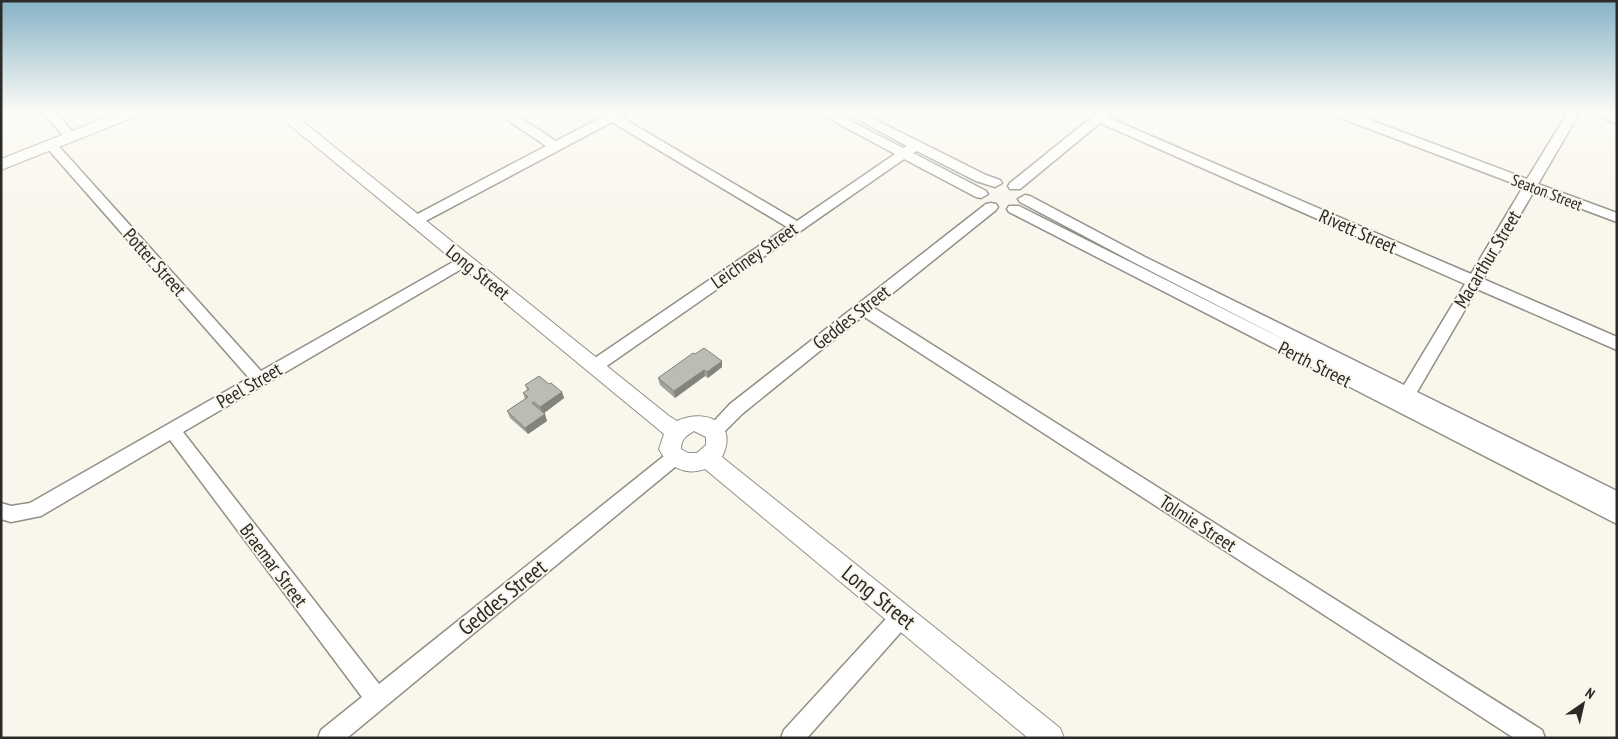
<svg xmlns="http://www.w3.org/2000/svg" width="1618" height="739" font-family="'PT Sans Narrow',sans-serif">
<style>
.lines{fill:none;stroke-linecap:round;stroke-linejoin:round}
.minor-casing{stroke:#918f86;stroke-width:3}
.tertiary-casing{stroke:#918f86;stroke-width:2}
.minor{fill:#fff;fill-rule:evenodd}
.tertiary{fill:#fff;fill-rule:evenodd}
.wall{fill:#a0a39a}
.shaded-wall{fill:#82847d}
.building{fill:#babdb3;stroke:#82847d}
.labels{text-anchor:middle;dominant-baseline:central;stroke-width:4;stroke-linejoin:round;paint-order:stroke}
.far-street-label{font-size:16px;fill:#2b2a26;stroke:#f9f6ec}
.street-label{font-size:19px;fill:#2b2a26;stroke:#f9f6ec}
.near-street-label{font-size:22px;fill:#2b2a26;stroke:#f9f6ec}
</style>
<rect width="100%" height="100%" fill="#f9f6ec"/>
<g class="lines">
<defs>
<g id="minor">
<polygon points="42,112 55,112 75,134 77,137 75,140 67,140"/>
<polygon points="496,112 511,112 556,141 611,112 627,112 621,117 797,221 895,154 817,112 833,112 903,148 907,146 844,112 860,112 986,175 1000,180 1002,183 995,187 976,181 917,151 913,153 986,191 988,194 981,198 976,197 904,159 601,370 595,372 589,370 587,366 589,362 787,227 612,122 420,224 410,224 408,221 410,218 546,146"/>
<polygon points="1098,112 1112,112 1107,117 1471,274 1523,187 1333,115 1331,112 1349,112 1527,179 1568,112 1580,112 1538,184 1617,213 1617,222 1534,191 1483,279 1617,337 1617,350 1477,289 1417,392 1617,491 1617,524 1009,212 1007,209 1009,206 1019,206 1293,344 1135,263 1020,202 1018,199 1025,195 1030,196 1145,257 1404,385 1465,284 1100,123 1020,189 1010,189 1008,186 1010,183"/>
<polygon points="1589,112 1607,112 1617,116 1617,124"/>
<polygon points="51,141 55,142 261,371 460,258 470,258 472,261 470,264 183,432 379,684 669,452 675,450 681,452 684,457 681,462 347,738 318,738 321,730 362,697 170,440 41,516 11,522 1,519 1,503 11,506 30,503 249,378 47,148 45,145 47,142"/>
<polygon points="991,203 996,204 998,207 996,210 874,308 1542,730 1545,738 1514,738 863,316 742,414 720,436 714,438 708,436 705,431 730,404 986,204"/>
<polygon points="902,606 909,609 912,616 909,623 807,738 781,738 784,730 895,609"/>
</g>
<g id="tertiary">
<polygon points="120,112 141,112 139,115 1,170 1,159"/>
<path d="M274,112H291L669,416L677,421C706,408 739,423 722,457L1060,728L1064,738H1028L705,469C685,476 668,467 659,449L664,434ZM694,431L706,437V445L697,453H688L681,449C681,439 686,436 694,431Z"/>
</g>
</defs>
<use href="#minor" class="minor-casing"/>
<use href="#tertiary" class="tertiary-casing"/>
<use href="#minor" class="minor"/>
<use href="#tertiary" class="tertiary"/>
</g>
<g class="wall">
<polygon points="695,354 722,367 708,378 705,376 675,398 660,385 658,378"/>
<polygon points="525,385 562,392 564,398 544,413 547,421 528,434 510,418 507,411 525,399 523,393 527,390"/>
</g>
<g class="shaded-wall">
<polygon points="722,361 722,367 708,378 707,372"/>
<polygon points="704,370 705,376 675,398 674,391"/>
<polygon points="562,392 564,398 543,414 540,407"/>
<polygon points="545,414 547,421 528,434 525,428"/>
</g>
<g class="building">
<polygon points="704,348 722,361 707,372 704,370 674,391 658,378 693,353 695,354"/>
<polygon points="539,376 549,384 551,383 562,392 540,407 534,402 532,403 545,414 525,428 507,411 528,397 523,393 529,389 525,385"/>
</g>
<linearGradient id="sky" x2="0" y2="1"><stop stop-color="#87b3c7"/><stop offset="0.52" stop-color="#fcfbf6"/><stop offset="1" stop-color="#fcfbf6" stop-opacity="0"/></linearGradient>
<rect width="1618" height="216" fill="url(#sky)"/>
<g class="labels">
<g class="far-street-label">
<text transform="translate(1547 192) rotate(21)">Seaton Street</text>
</g>
<g class="street-label">
<text transform="translate(1358 231) rotate(24)">Rivett Street</text>
<text transform="translate(754 255) rotate(-35)">Leichney Street</text>
<text transform="translate(1487 259) rotate(-59)">Macarthur Street</text>
<text transform="translate(155 262) rotate(48)">Potter Street</text>
<text transform="translate(478 272) rotate(39)">Long Street</text>
<text transform="translate(851 317) rotate(-38)">Geddes Street</text>
<text transform="translate(1315 364) rotate(27)">Perth Street</text>
<text transform="translate(249 385) rotate(-30)">Peel Street</text>
<text transform="translate(1198 523) rotate(33)">Tolmie Street</text>
<text transform="translate(274 565) rotate(53)">Braemar Street</text>
</g>
<g class="near-street-label">
<text transform="translate(502 597) rotate(-39)">Geddes Street</text>
<text transform="translate(879 597) rotate(39)">Long Street</text>
</g>
</g>
<rect width="1618" height="739" fill="none" stroke="#2b2a26" stroke-width="5"/>
<g transform="translate(1583 704) rotate(34)" stroke="#f9f6ec" stroke-width="4" paint-order="stroke">
<path d="M0-4L9 19L0 12L-9 19Z" fill="#2b2a26"/>
<text y="-8" font-size="14" font-weight="bold" text-anchor="middle" fill="#2b2a26">N</text>
</g>
</svg>
